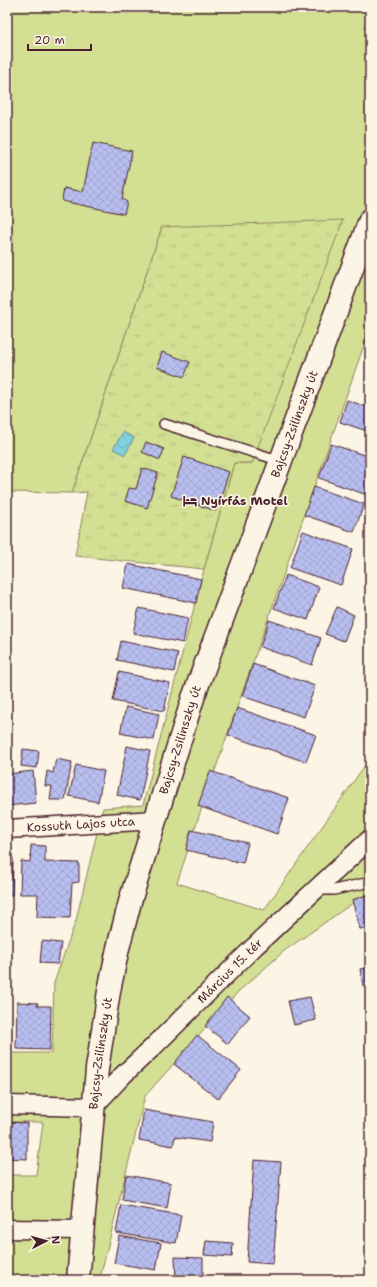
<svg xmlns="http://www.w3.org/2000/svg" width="377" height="1287" font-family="'Shantell Sans',sans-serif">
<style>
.grass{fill:#d3e093;stroke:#8e805f}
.park{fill:url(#park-tufts);stroke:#8e805f}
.water{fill:url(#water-waves);stroke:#6b8996}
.building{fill:url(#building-cross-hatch);stroke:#4a1f2b}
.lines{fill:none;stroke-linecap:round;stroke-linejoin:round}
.service-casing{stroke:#4a1f2b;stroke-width:12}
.minor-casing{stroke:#4a1f2b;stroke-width:21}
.secondary-casing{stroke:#4a1f2b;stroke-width:25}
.service{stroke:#fcf5e5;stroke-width:9}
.minor{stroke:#fcf5e5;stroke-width:18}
.secondary{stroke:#fcf5e5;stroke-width:22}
.labels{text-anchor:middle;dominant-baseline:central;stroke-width:3.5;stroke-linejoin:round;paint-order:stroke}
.street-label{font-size:12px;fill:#4a1f2b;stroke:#fcf5e5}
.poi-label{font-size:12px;font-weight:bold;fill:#4a1f2b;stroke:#fcf5e5;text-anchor:start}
</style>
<defs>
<pattern id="park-tufts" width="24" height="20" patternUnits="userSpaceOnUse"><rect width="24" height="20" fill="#d3e093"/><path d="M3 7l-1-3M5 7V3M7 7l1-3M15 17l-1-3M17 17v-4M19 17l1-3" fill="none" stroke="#b7c07f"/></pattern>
<pattern id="water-waves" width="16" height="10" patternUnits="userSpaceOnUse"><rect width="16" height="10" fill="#81d0de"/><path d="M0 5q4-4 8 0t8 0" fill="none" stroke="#71b2bf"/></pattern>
<pattern id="building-cross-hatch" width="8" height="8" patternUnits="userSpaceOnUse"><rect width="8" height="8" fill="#b8bff0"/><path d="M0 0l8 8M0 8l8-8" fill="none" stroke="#a0a4ce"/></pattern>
</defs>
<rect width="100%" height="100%" fill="#fcf5e5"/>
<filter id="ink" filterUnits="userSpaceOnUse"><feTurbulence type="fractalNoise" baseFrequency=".025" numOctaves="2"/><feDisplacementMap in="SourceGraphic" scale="8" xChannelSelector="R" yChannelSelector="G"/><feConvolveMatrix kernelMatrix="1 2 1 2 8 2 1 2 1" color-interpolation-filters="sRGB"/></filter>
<g filter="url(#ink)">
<polygon class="grass" points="7,7 370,7 370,328 199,816 177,883 264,910 370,758 370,894 363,896 284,951 237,993 145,1096 101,1274 102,1280 7,1280 7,1175 36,1175 43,1122 7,1122 7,1053 52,1053 54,983 76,920 103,808 143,805 204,569 234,463 252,463 162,227 72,493 7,492"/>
<polygon class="park" points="343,220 252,463 234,463 204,569 75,556 87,492 72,493 162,227"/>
<polygon class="water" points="123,432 134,438 125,455 113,449"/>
<g class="building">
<polygon points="93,143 132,151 122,199 127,202 124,214 62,201 64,188 83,192"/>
<polygon points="162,352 190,362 184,377 157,367"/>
<polygon points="347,400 370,408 370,432 340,422"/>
<polygon points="146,442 164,449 160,460 142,452"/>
<polygon points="331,444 370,457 370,496 319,478"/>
<polygon points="184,457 229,472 216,511 171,496"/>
<polygon points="142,468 158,473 147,508 125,501 129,488 136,489"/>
<polygon points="314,487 364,504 354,532 304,515"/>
<polygon points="303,531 353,549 341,585 290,568"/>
<polygon points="128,564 201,579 196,603 123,588"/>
<polygon points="286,575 319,587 308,620 274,608"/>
<polygon points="337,607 354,615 344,641 325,634"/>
<polygon points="139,608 188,618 183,643 133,633"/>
<polygon points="269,620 321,638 312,665 260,647"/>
<polygon points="121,641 178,653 174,672 117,660"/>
<polygon points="253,664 315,686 304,717 242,696"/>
<polygon points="119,672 170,683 164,711 113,701"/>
<polygon points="126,707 159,714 154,740 120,733"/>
<polygon points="237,708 316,735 306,762 228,735"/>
<polygon points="127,746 150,751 140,800 117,795"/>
<polygon points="23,749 39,751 37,768 21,766"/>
<polygon points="56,759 72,762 65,800 50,800 52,786 45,786 47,771 53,773"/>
<polygon points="76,765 104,771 98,802 69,796"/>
<polygon points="33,771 36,803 7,806 7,774"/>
<polygon points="210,771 289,798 277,834 198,806"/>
<polygon points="191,830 248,843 243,863 186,850"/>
<polygon points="31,845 45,846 45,862 79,863 79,882 72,883 70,918 37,917 38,894 20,894 21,861 30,862"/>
<polygon points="7,858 13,858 12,895 7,895"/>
<polygon points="370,894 370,927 360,929 352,900"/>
<polygon points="42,941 61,943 58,964 40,963"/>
<polygon points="370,967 370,986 363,986 360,969"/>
<polygon points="227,997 250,1016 228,1044 205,1026"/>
<polygon points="310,997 316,1020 294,1025 288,1001"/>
<polygon points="17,1002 38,1003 37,1006 51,1006 50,1050 16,1049"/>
<polygon points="197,1035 241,1070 218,1099 174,1064"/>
<polygon points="144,1110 213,1122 210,1142 175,1137 173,1146 139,1140"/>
<polygon points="7,1122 27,1123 27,1159 7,1158"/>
<polygon points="254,1160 281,1162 273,1264 247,1262"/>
<polygon points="126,1175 171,1183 167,1208 122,1200"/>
<polygon points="121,1205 181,1215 176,1243 116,1233"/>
<polygon points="119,1236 161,1243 156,1270 114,1263"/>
<polygon points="206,1241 233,1243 232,1257 204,1255"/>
<polygon points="175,1257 203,1258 203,1280 176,1280"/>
</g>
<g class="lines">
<defs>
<g id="service">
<polyline points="164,424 281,461"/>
<polyline points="317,890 334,890 370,882"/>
</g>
<g id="minor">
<path id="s1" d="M7,829L155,820"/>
<path id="s2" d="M7,1105L93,1107L123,1075L152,1048L254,947L370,839"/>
<polyline points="7,1229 82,1230"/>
</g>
<g id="secondary">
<path id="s3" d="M78,1280L97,1069L109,991L118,948L131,898L193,698L370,220"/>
</g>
</defs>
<use href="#service" class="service-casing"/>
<use href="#minor" class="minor-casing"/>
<use href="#secondary" class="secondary-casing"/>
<use href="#service" class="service"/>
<use href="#minor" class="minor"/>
<use href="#secondary" class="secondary"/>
</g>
</g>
<defs>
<symbol id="hotel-bare" viewBox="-9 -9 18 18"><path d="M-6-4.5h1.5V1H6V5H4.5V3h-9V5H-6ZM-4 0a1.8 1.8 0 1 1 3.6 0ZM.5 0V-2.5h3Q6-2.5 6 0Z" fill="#4a1f2b" stroke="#fcf5e5" stroke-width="2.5" paint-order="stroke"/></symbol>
</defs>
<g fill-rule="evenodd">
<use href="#hotel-bare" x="180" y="491" width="20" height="20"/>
</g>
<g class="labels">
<g class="street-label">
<text stroke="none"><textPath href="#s3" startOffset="888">Bajcsy-Zsilinszky út</textPath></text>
<text stroke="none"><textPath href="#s3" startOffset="552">Bajcsy-Zsilinszky út</textPath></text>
<text stroke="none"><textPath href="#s1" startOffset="74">Kossuth Lajos utca</textPath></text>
<text stroke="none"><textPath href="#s2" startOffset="279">Március 15. tér</textPath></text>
<text stroke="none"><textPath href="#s3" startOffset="228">Bajcsy-Zsilinszky út</textPath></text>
</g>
<g class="poi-label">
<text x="201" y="501">Nyírfás Motel</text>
</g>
</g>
<rect width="377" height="1287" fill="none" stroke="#fcf5e5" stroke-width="24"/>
<rect x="12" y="12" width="353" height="1263" fill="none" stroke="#4a1f2b" stroke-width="1.5" filter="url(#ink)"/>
<g transform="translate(46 1241) rotate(84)" stroke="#fcf5e5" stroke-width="3" paint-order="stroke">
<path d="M0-3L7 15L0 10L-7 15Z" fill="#4a1f2b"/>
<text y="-6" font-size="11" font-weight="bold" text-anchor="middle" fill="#4a1f2b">N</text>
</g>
<path d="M28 44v6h63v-6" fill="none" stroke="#4a1f2b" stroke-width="2"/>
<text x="34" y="44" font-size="12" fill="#4a1f2b" stroke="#fcf5e5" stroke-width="3" paint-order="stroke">20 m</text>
</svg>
